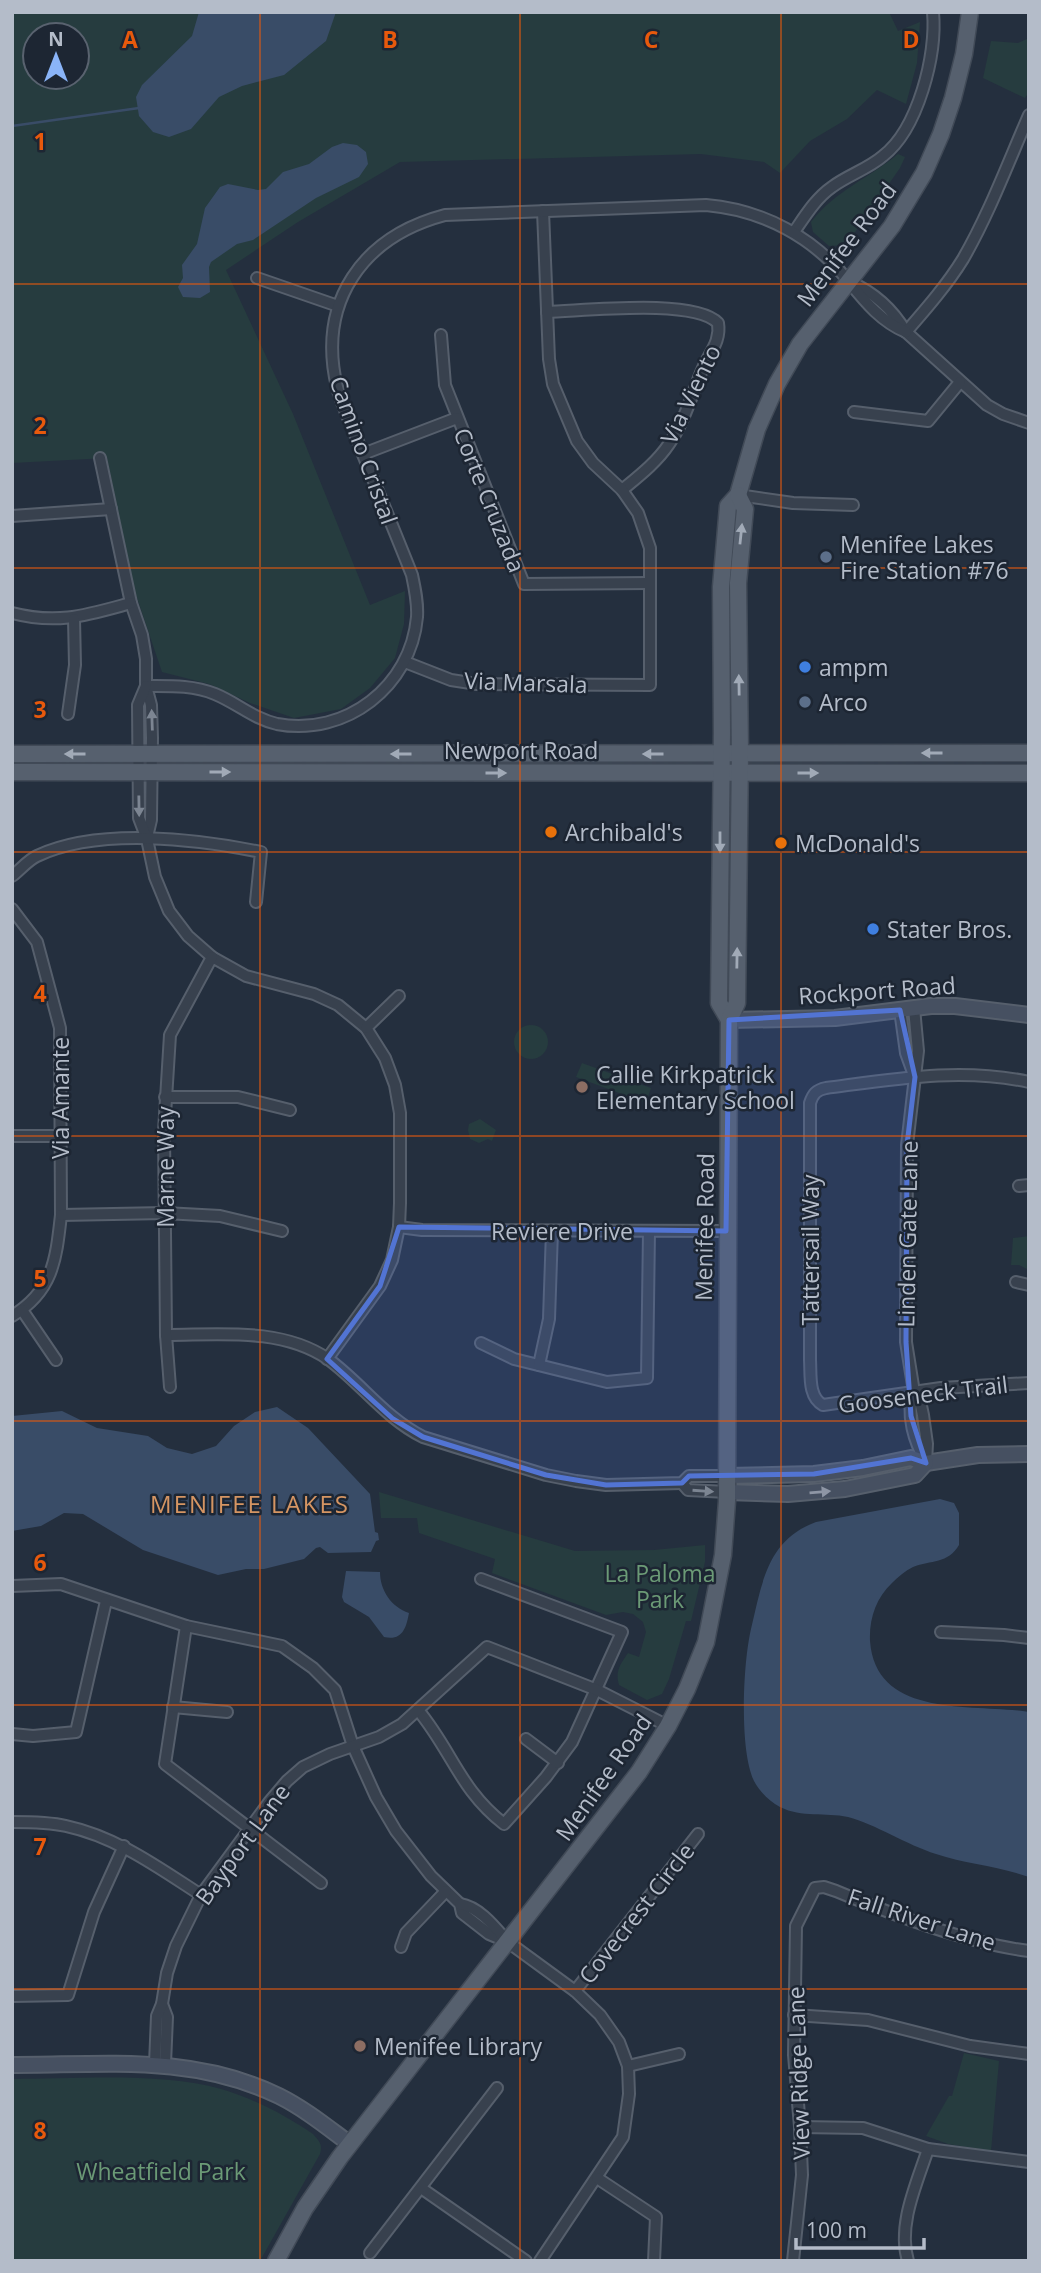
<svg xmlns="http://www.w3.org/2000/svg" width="1041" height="2273" font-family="'Open Sans',sans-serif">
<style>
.green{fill:#263c3f;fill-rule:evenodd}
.water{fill:#394c67}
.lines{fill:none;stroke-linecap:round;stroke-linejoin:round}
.stream{stroke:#394c67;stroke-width:2.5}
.street-casing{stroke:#565f6c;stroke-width:14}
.secondary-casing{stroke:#565f6c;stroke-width:18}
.primary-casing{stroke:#414a57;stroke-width:19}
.street{stroke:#38414e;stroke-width:10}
.secondary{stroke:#465061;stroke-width:14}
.primary{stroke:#56606e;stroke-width:16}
.oneway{fill:#a1aab7}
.oneway2{fill:#7c8592}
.oneway3{fill:#8e96a5}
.marked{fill:#5274d3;fill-opacity:0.2;stroke:#5274d3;stroke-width:5;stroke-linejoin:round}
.grid{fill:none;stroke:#e8590c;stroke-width:2;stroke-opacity:0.55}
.service-dot{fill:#5c6f8a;stroke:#1d2633;stroke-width:2.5}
.shop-dot{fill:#3f7fe0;stroke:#1d2633;stroke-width:2.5}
.food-dot{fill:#e8710a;stroke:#1d2633;stroke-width:2.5}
.education-dot{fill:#8d6e63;stroke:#1d2633;stroke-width:2.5}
.labels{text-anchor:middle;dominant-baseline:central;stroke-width:5;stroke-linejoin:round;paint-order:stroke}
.street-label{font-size:23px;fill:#b4bcc9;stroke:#1d2633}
.poi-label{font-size:23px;fill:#b4bcc9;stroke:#1d2633;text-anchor:start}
.park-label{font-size:23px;fill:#6b9a76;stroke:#1d2633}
.neighbourhood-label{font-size:24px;letter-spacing:2px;fill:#d59563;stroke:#1d2633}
.grid-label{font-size:23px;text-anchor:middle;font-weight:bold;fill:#e8590c;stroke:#1d2633;stroke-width:5;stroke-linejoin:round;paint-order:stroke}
</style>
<rect width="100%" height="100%" fill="#242f3e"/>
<g class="green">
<path d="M12,12H889L898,31L920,22L917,63L906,104L877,90L847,119L810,141L780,173L764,162L701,154L400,162L298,222L226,270L293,414L370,605L405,591L404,624L395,658L370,688L341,709L294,718L250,703L209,684L162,672L134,589L107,458L12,463ZM35,35H77V77H35Z"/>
<polygon points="1029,38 1029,92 1025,98 983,78 991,41 1018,43"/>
<path d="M898,154L905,157L900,168L846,245L829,246L813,232L811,222C835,191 869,178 898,154Z"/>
<circle cx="531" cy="1042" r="17"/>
<polygon points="582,1063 651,1088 646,1103 576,1077"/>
<polygon points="480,1119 496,1130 492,1141 488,1139 479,1143 470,1139 468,1130 469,1124"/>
<polygon points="1029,1236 1029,1270 1019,1265 1011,1265 1013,1238"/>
<path d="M379,1492L575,1551L654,1550L705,1545V1562L691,1621H686L669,1679L662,1694L647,1700L619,1685C615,1671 620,1665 628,1653L639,1657L646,1632L643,1622L633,1614L623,1612L606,1615L492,1573L495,1559L419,1533L417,1518H381Z"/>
<polygon points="964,2053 999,2061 991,2151 948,2144 926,2136 949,2096 952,2096"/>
<path d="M12,2079C76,2079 162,2072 221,2089C255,2099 285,2115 313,2134C319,2141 323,2144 320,2154L260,2261H12Z"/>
</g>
<g class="water">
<polygon points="199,12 336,12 326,41 284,75 242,86 219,97 191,129 169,137 153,132 139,116 136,97 142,85 192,36"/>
<polygon points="343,143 357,145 366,152 368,164 359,177 316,198 253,240 237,244 211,262 209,267 210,292 200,298 183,297 178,287 183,278 182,265 197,244 205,208 220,187 228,184 258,190 266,189 283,172 309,164 332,147"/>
<polygon points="277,1407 308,1428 370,1494 375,1532 378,1533 379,1540 376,1541 371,1552 328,1553 320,1547 316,1548 304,1559 264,1569 246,1569 218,1575 143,1550 83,1514 64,1513 41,1526 12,1531 12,1416 62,1411 97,1428 148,1436 167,1448 192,1454 216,1446 234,1426 255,1412"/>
<path d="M940,1499L954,1503L959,1513V1545C948,1564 931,1560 913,1567C905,1571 898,1577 892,1583C876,1598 869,1619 870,1641C876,1720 974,1703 1029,1712V1877C998,1866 966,1864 936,1854C907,1845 875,1824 848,1817C825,1812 802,1818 780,1807C769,1801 760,1792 754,1781C739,1750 743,1663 751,1629C762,1583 767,1540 816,1522Z"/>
<path d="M346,1571L380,1572C380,1590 391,1607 409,1613C406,1629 402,1641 384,1637L369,1617L344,1602L342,1597Z"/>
</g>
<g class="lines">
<polyline class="stream" points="12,126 139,108"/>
<defs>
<g id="street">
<path d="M794,232C805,216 816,198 832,187C848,175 868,169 883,156C918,129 937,55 933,12"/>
<polyline points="257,278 338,306"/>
<path d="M850,282C873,292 893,310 906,332L987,405L1003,414L1029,423"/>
<path d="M547,312C584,311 694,298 718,323C721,341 710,352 703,368C692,393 685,421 669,444C657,462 639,476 622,490"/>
<path d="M906,332C926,309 947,285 963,259C989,214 1008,163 1029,115"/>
<polyline points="441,335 445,385 524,584 650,583"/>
<polyline points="854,412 928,421 960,382"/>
<polyline points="363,454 457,418"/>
<polyline points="100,458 131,603 142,635 146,659 146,686 151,705 152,738 151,820 147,837"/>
<polyline points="738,495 793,503 853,505"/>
<polyline points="12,516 111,509"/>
<path d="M12,613C58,625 87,615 131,603"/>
<polyline points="405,662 451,680 477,684 650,685 650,548 638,513 622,490 593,463 577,441 553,384 549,359 543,211"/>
<path d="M146,686C170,686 193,685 215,694C237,703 254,719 277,724C346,737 411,686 417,617C418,603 415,589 412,575C395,532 377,489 360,447C353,427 342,407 337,387C317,302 362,237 445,215L706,205C763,210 814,237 850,283C866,303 882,322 906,332"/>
<polyline points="146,686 138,705 139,818 147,839 155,877 169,911 188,936 212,957 246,976 314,994 338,1005 366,1028 385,1058 395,1085 400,1113 400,1203 399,1227 392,1260 380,1286 327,1359"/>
<polyline points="68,714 75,665 74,619"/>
<path d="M12,876C20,870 28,860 37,856C99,827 196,839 261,852L256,902"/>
<path d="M12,909L37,942L60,1028L61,1215C56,1260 53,1291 12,1316"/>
<polyline points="914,1008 918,1051 907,1145 906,1342 914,1392 920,1401 923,1415 927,1444 926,1463"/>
<polyline points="900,1010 906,1053 914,1075"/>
<polyline points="366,1028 399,996"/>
<path d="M1029,1082C961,1067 894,1079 826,1088C816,1090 813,1094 810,1103V1360C811,1375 808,1397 823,1405L941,1388L1029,1383"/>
<polyline points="165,1097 238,1097 290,1110"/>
<polyline points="12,1136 60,1136"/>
<polyline points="1019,1186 1029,1185"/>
<polyline points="61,1215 165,1213 220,1216 282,1231"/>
<polyline points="399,1227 422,1230 726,1231"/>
<polyline points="1016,1282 1029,1285"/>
<polyline points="22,1310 56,1360"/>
<path d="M166,1335C219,1335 281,1327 328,1359C362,1384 385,1418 423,1437L546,1475L576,1481L606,1485L682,1483L689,1476H727"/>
<polyline points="481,1343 514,1359 607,1382 647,1378 649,1231"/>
<polyline points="539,1365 549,1319 552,1231"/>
<polyline points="170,1387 166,1335 164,1131 170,1035 212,957"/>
<path d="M914,1392C905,1414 915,1443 926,1462"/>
<polyline points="682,1483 688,1490 727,1492"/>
<polyline points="12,1586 61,1584 186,1626 282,1646 313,1668 335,1690 353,1746 376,1797 396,1831 431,1876 460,1904 462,1913 489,1934 508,1942 575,1991 600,2015 619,2042 628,2066 629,2094 623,2137 540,2261"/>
<polyline points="186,1626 165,1764 321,1883"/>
<polyline points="941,1632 1004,1635 1029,1638"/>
<polyline points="173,1707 227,1712"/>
<path d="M418,1710C452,1751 460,1790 504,1824L546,1777L572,1742L622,1632L481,1579"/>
<polyline points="12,1734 33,1736 76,1732 106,1601"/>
<polyline points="526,1739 558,1763"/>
<path d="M12,1822C30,1822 49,1822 66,1826C117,1837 159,1868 201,1895"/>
<path d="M460,1904C479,1907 494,1926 506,1940"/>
<polyline points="401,1947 406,1933 446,1891"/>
<polyline points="575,1991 698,1834"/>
<polyline points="12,1996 68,1995 94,1912 124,1846"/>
<polyline points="162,2004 167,2017 165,2064"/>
<polyline points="794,2015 868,2020 970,2046 1029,2054"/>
<polyline points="155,2064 157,2016 162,2004 167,1973 176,1946 201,1895 270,1801 287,1781 303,1767 330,1754 379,1737 402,1724 487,1647 597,1690 668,1726"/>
<polyline points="628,2066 679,2054"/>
<polyline points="800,2127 863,2128 928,2149 1029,2162"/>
<polyline points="597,2178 656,2217 654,2261"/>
<polyline points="421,2188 526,2261"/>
<polyline points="370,2253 497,2088"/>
<path d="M793,2261L802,2175L800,2127L794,2055L796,1926L815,1888L824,1887L836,1891C891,1914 970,1944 1029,1951"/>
<path d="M908,2261C897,2225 917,2183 928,2149"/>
</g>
<g id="secondary">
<polyline points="729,1020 835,1018 931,1006 955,1006 1029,1015"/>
<polyline points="727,1476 814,1474 863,1468 911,1458 926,1463 978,1455 1029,1454"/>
<polyline points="727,1492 788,1494 845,1489 915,1475 926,1463"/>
<path d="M12,2065C106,2065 192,2054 279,2096C305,2109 327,2127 350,2144"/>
</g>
<g id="primary">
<polyline points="12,754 1029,753"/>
<polyline points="12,772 1029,773"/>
<polyline points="729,1020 719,1003 722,733 721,587 728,506 738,495 757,429 777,384 800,344 892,226 924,173 941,134 953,98 964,54 970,12"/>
<polyline points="276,2261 305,2208 340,2157 639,1772 668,1726 687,1689 706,1642 723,1555 727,1501 729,1020 737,1003 740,754 738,583 745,509 738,495"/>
</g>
</defs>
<use href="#street" class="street-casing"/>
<use href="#secondary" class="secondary-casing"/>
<use href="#primary" class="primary-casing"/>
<use href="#street" class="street"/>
<use href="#secondary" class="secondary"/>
<use href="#primary" class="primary"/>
</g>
<defs><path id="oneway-solid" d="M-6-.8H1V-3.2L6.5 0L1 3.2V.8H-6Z" transform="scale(1.75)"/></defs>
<g class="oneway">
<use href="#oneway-solid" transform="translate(741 534) rotate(-84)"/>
<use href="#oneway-solid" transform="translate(739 685) rotate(-91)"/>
<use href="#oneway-solid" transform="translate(932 753) rotate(180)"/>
<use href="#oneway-solid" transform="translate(75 754) rotate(180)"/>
<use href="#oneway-solid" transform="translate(401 754) rotate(180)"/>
<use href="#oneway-solid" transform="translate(653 754) rotate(180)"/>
<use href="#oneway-solid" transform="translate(220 772)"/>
<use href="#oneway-solid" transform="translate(496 773)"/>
<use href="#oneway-solid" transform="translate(808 773)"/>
<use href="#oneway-solid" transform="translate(720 842) rotate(90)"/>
<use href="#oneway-solid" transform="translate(737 958) rotate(-89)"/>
</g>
<g class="oneway2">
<use href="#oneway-solid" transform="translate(152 720) rotate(-92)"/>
<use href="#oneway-solid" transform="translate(139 806) rotate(89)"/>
<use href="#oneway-solid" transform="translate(703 1491) rotate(4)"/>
</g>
<use class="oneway3" href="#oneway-solid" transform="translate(820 1492) rotate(-5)"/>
<path class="marked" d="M900,1010L915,1077L907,1145L906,1342L911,1416L926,1463L911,1458L814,1474L689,1476L682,1483L606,1485L546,1475L423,1437L393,1419L327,1359L380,1286L399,1227L726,1231L729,1020Z"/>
<path class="grid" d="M260,12V2261M520,12V2261M781,12V2261M12,284H1029M12,568H1029M12,852H1029M12,1136H1029M12,1421H1029M12,1705H1029M12,1989H1029"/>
<g class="service-dot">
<circle cx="826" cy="557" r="7"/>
<circle cx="805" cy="702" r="7"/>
</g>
<g class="shop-dot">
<circle cx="805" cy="667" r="7"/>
<circle cx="873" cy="929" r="7"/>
</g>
<g class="food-dot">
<circle cx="551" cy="832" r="7"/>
<circle cx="781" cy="843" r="7"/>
</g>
<g class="education-dot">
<circle cx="582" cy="1087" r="7"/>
<circle cx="360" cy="2046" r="7"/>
</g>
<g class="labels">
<g class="street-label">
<text transform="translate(846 244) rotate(-53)">Menifee Road</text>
<text transform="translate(690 394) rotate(-64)">Via Viento</text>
<text transform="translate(364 450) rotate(70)">Camino Cristal</text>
<text transform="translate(490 500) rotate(68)">Corte Cruzada</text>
<text transform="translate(526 682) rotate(2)">Via Marsala</text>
<text x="521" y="750">Newport Road</text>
<text transform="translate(877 990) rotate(-4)">Rockport Road</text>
<text transform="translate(60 1098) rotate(-90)">Via Amante</text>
<text transform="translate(165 1167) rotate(-90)">Marne Way</text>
<text transform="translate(704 1227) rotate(-89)">Menifee Road</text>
<text x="562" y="1231">Reviere Drive</text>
<text transform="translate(907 1234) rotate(-89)">Linden Gate Lane</text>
<text transform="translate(810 1250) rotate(-90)">Tattersail Way</text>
<text transform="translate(923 1394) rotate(-7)">Gooseneck Trail</text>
<text transform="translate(603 1777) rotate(-55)">Menifee Road</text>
<text transform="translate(242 1844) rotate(-54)">Bayport Lane</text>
<text transform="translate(636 1913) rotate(-52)">Covecrest Circle</text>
<text transform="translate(922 1919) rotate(18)">Fall River Lane</text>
<text transform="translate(798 2073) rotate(-92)">View Ridge Lane</text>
</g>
<g class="poi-label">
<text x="840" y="544">Menifee Lakes<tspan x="840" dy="26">Fire Station #76</tspan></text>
<text x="819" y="667">ampm</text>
<text x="819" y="702">Arco</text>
<text x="565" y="832">Archibald's</text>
<text x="795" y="843">McDonald's</text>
<text x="887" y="929">Stater Bros.</text>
<text x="596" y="1074">Callie Kirkpatrick<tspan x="596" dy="26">Elementary School</tspan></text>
<text x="374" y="2046">Menifee Library</text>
</g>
<g class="park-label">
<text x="660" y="1573">La Paloma<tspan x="660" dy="26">Park</tspan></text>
<text x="161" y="2171">Wheatfield Park</text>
</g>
<g class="neighbourhood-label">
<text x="250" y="1503">MENIFEE LAKES</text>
</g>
</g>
<g class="grid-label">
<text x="130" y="48">A</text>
<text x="390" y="48">B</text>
<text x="651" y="48">C</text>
<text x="911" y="48">D</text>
<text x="40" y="150">1</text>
<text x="40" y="434">2</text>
<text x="40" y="718">3</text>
<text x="40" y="1002">4</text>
<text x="40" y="1287">5</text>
<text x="40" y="1571">6</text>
<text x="40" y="1855">7</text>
<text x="40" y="2139">8</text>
</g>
<rect width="1041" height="2273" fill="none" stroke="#b4bcc9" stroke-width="28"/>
<g transform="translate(56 56)"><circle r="33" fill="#1d2633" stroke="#59626f" stroke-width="2"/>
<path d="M0-5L12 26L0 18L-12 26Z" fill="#8ab4f8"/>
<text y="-10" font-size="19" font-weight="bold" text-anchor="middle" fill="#b4bcc9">N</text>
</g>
<path d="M796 2238v10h128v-10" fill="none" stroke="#b4bcc9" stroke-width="3.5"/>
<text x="806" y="2238" font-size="21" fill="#b4bcc9" stroke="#1d2633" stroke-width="5" paint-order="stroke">100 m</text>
</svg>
